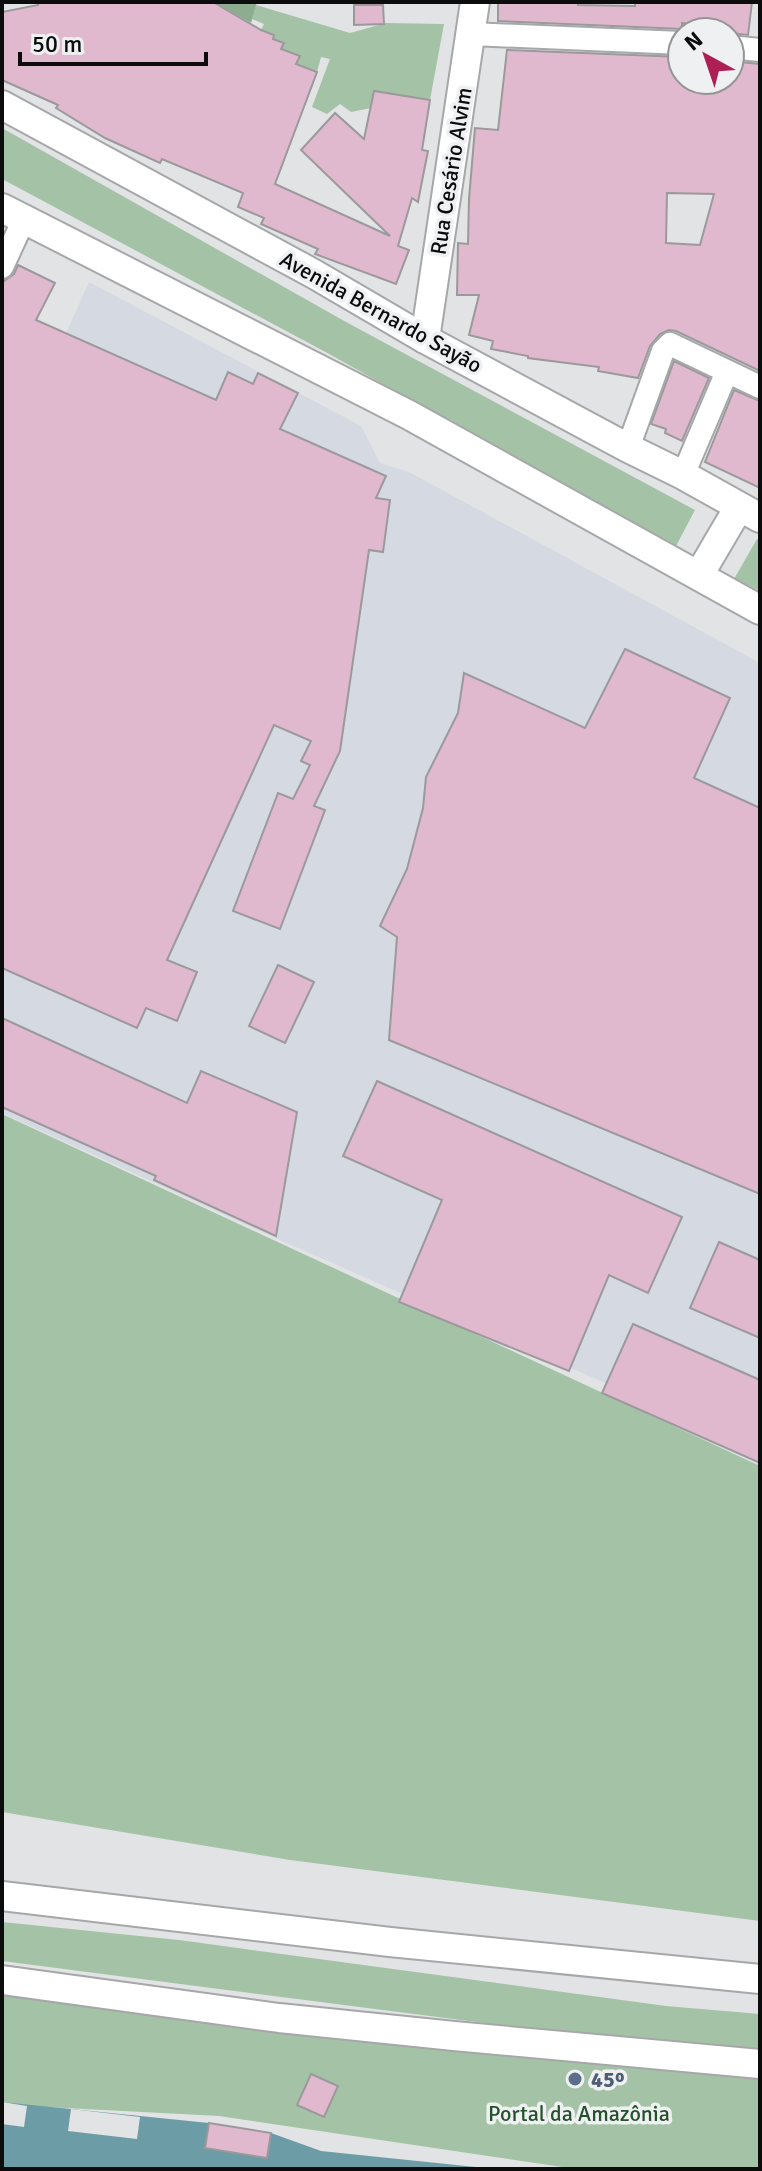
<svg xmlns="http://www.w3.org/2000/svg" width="762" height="2171" font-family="Signika,sans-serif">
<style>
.built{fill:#d5d9e2}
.green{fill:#a4c3a6}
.forest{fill:#8ead90}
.water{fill:#6c9da6}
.pier{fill:#e2e3e5}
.building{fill:#e0b9cf;stroke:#9b999b;stroke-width:2;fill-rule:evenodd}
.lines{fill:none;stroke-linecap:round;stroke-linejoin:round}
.minor-casing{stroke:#a6a7a9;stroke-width:26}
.tertiary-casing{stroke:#a6a7a9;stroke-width:32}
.minor{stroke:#fff;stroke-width:22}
.tertiary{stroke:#fff;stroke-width:28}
.service-dot{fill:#5c6f8a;stroke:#eff0f2;stroke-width:3}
.labels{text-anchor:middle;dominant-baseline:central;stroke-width:7;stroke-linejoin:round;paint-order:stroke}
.street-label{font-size:22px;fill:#0c0c0c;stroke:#eff0f2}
.service-label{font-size:22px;font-weight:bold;fill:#4e5e75;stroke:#eff0f2;text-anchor:start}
.park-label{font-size:22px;fill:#24522a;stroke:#eff0f2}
</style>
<rect width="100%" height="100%" fill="#e2e3e5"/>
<polygon class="built" points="89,282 361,426 380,463 409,472 760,663 760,1451 273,1237 2,1113 2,476"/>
<g class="green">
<polygon points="256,5 350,33 386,23 444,24 430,100 375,91 371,108 351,112 340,104 327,114 312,107 330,59 321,57 317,72 296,64 299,56 281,49 273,39 274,35 261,30 264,24 252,19"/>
<polygon points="2,128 346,322 695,510 675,548 331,355 2,179"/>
<polygon points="757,539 760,540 760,591 734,579"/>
<polygon points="2,1114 760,1466 760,1921 290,1860 2,1812"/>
<polygon points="2,1922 179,1940 666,2006 760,2014 760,2050 523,2028 2,1961"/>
<polygon points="2,1991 760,2073 760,2169 576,2169 219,2116 27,2106 2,2102"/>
</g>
<polygon class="forest" points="205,2 257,2 251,23 219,5 203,11"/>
<polygon class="water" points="2,2102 209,2123 271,2133 321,2151 495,2169 2,2169"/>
<g class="pier">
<polygon points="2,2102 27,2106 24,2127 2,2124"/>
<polygon points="71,2109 140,2117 137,2139 68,2131"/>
</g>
<g class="building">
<polygon points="38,2 213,2 261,30 274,35 273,39 284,43 281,49 300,56 296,64 317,72 275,184 390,236 301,150 335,113 364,139 374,91 430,100 422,150 428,151 424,171 418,202 412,198 398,246 409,250 396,284 315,254 318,249 261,224 264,218 238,207 243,193 162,159 160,163 105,138 56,108 58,105 2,80 2,12 38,5"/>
<polygon points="498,2 578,2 578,5 635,6 635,2 752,2 748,35 730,33 730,29 682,23 682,29 498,21"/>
<polygon points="354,5 383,5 384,24 354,25"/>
<path d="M507,50L682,57V80H730V61L760,64V371L676,331L669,330L660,334L650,346L638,378L598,371L599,367L528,358V356L491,349L493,341L469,335L479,295H457L458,243L468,244L469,199L475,128L498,130ZM667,193L714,194L700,245L666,243Z"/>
<polygon points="18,265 55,283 36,320 216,400 228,372 253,384 258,373 298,393 280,429 386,476 376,498 390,500 383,552 369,550 340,751 314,806 325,810 280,929 233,911 278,793 293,799 310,765 301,761 311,741 274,725 167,960 197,972 177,1021 146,1008 137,1028 2,968 2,285 4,281 14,274"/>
<polygon points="674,361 709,378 682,441 665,433 666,429 651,424"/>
<polygon points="734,390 760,401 760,488 705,462"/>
<polygon points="625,649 730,698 694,778 760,808 760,1194 389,1040 397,937 380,926 407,869 423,808 426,777 458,713 464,673 585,728"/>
<polygon points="278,965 314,982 285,1043 249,1026"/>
<polygon points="2,1018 187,1103 201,1071 297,1112 276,1236 154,1180 156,1176 2,1107"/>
<polygon points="377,1081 682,1217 648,1293 609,1275 569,1371 399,1302 442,1200 343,1156"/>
<polygon points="719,1242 760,1260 760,1338 690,1308"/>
<polygon points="633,1324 760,1380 760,1463 602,1393"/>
<polygon points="311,2074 338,2086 324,2117 297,2105"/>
<polygon points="209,2123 271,2133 267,2158 205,2148"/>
</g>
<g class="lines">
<defs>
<g id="minor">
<polyline points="471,34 682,43"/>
<polyline points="730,47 760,50"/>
<polyline points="2,267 24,219"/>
<polyline points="628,448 663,351 670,344 760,387"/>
<polyline points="683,475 723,381"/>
</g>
<g id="tertiary">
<polyline points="2,105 314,274 425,339 628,448 683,475 760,518"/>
<polyline points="2,208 409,415 760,610"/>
<polyline points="425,339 475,2"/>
<polyline points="699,575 739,507"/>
<polyline points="2,1896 390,1942 760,1979"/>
<polyline points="2,1980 279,2018 454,2036 760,2064"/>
</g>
</defs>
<use href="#minor" class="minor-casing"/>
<use href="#tertiary" class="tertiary-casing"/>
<use href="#minor" class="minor"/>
<use href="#tertiary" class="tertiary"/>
</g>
<circle class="service-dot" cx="575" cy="2079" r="8"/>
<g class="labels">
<g class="street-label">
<text transform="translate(451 171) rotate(-81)">Rua Cesário Alvim</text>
<text transform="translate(381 312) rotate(29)">Avenida Bernardo Sayão</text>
</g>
<g class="service-label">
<text x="591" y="2079">45º</text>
</g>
<g class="park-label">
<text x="579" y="2113">Portal da Amazônia</text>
</g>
</g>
<rect width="762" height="2171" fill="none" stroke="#0c0c0c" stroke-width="8"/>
<g transform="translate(706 56) rotate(320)"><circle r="38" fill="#eff0f2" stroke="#949596" stroke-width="2"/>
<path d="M0-6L14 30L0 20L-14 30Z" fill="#ae1f56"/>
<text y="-12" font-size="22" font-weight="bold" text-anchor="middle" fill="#0c0c0c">N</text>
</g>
<path d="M20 52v12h186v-12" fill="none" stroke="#0c0c0c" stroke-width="4"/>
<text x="32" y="52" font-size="24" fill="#0c0c0c" stroke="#eff0f2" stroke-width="6" paint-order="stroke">50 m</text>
</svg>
